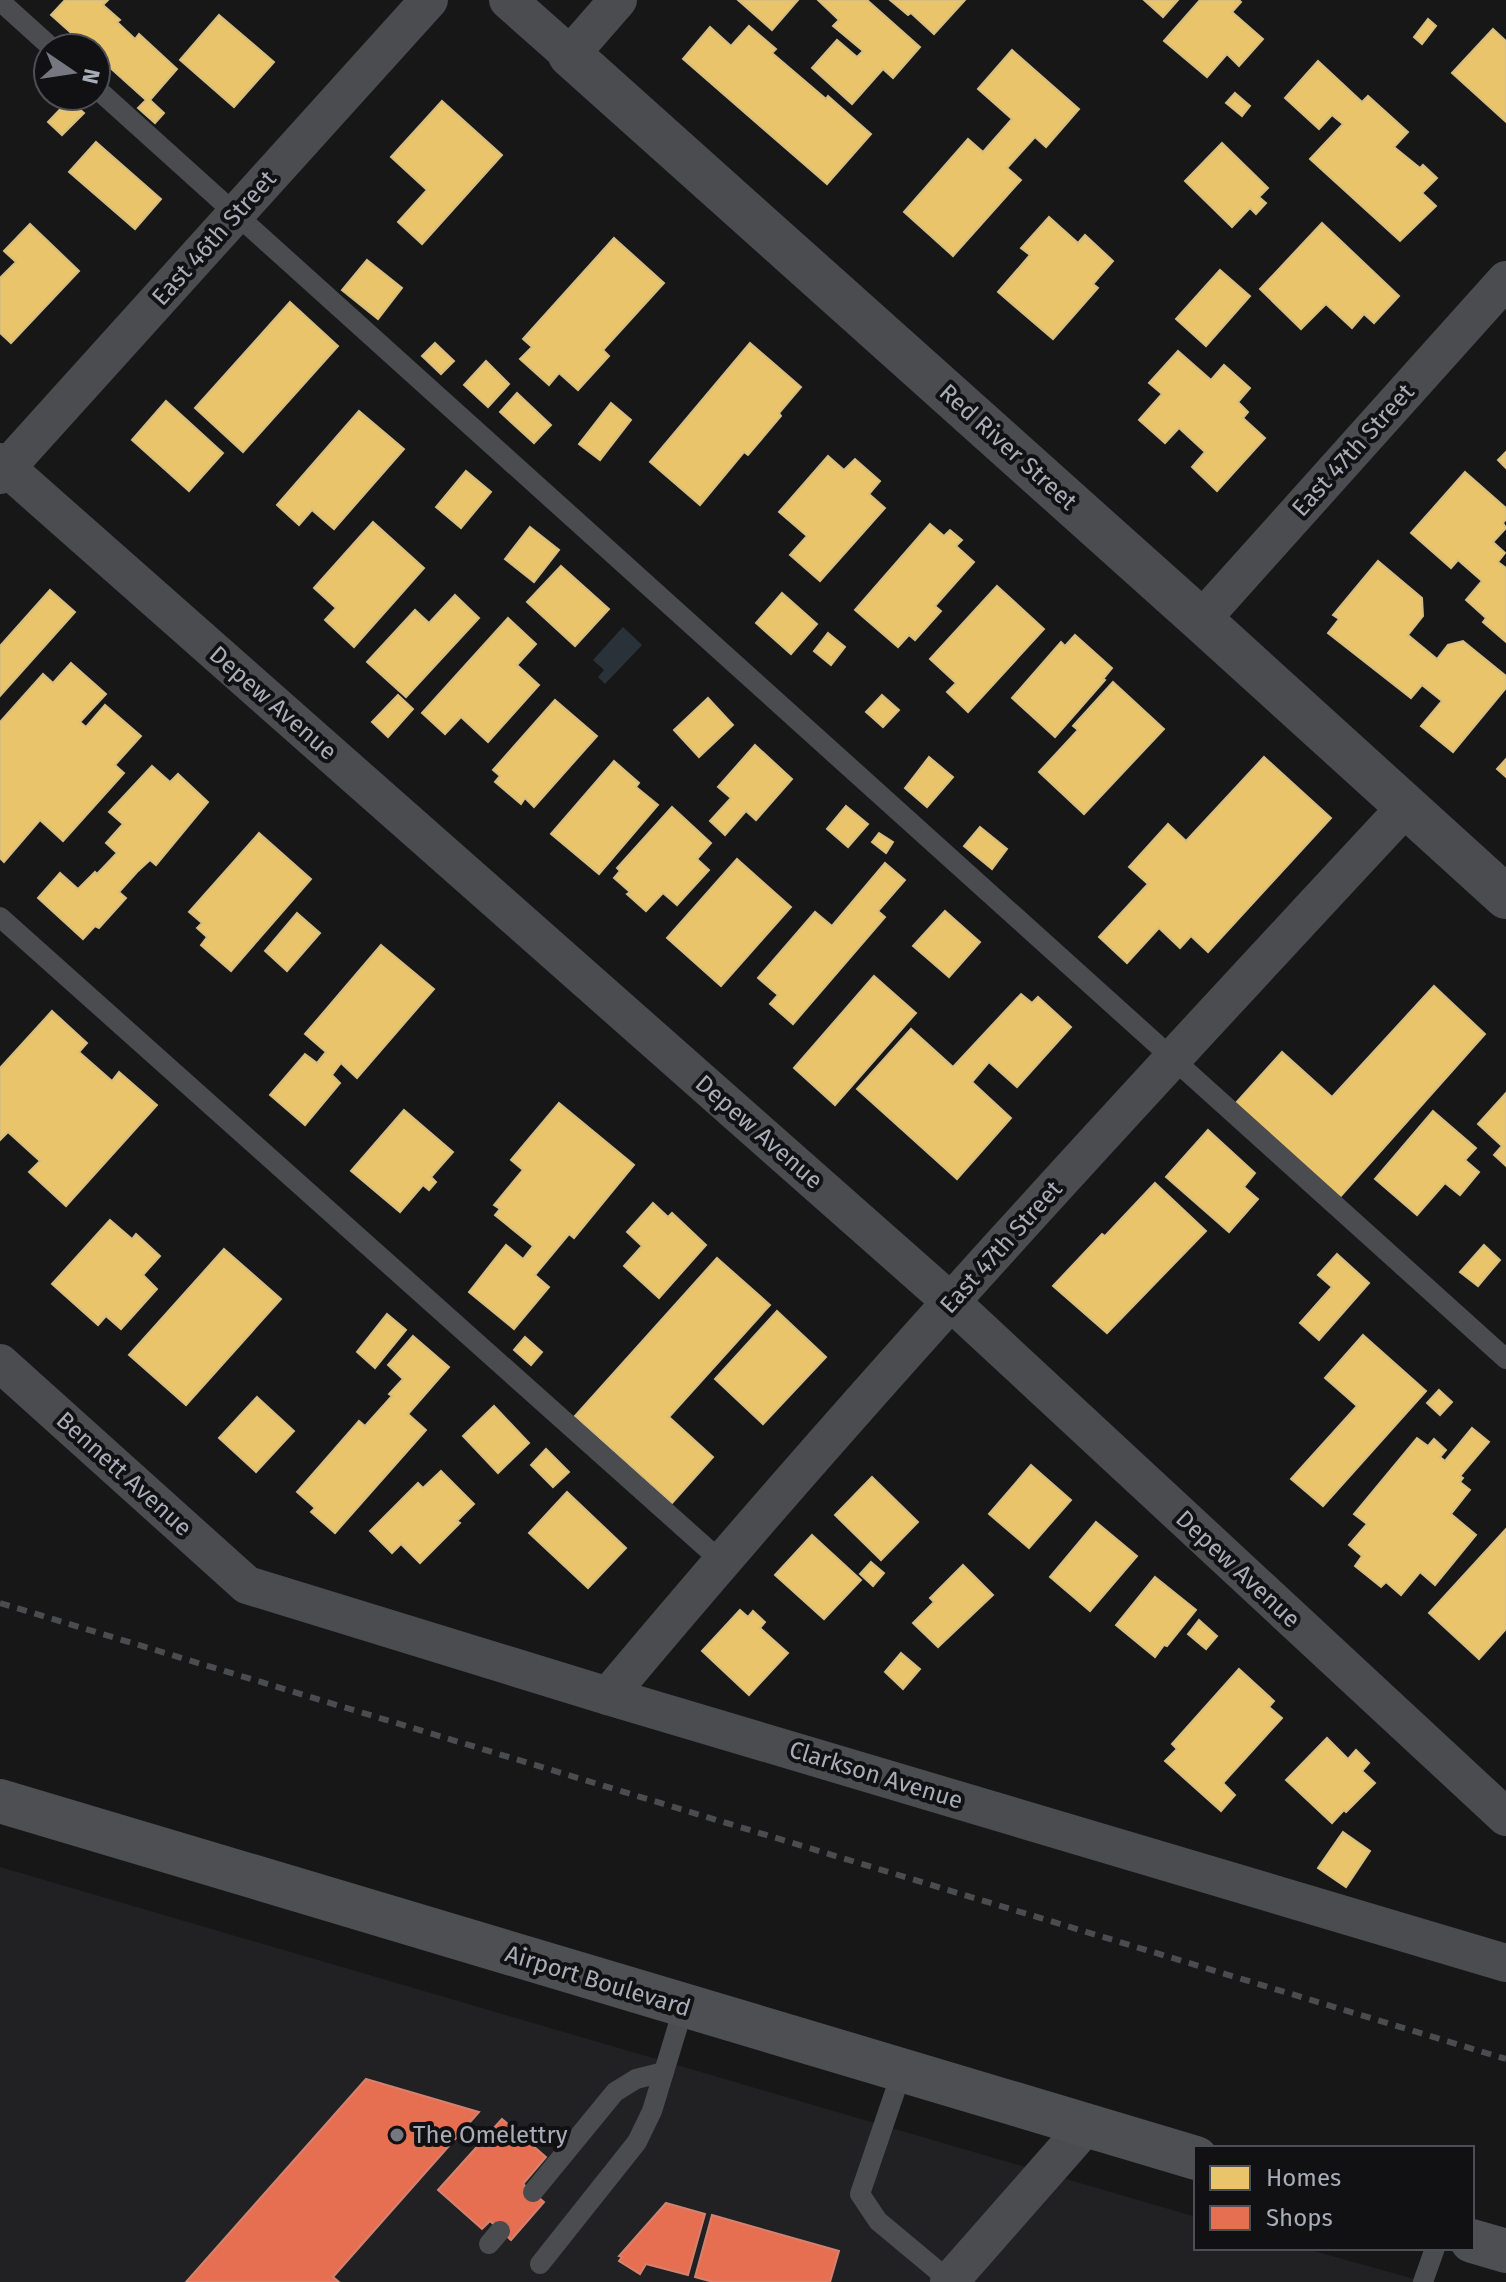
<svg xmlns="http://www.w3.org/2000/svg" width="1506" height="2282" font-family="'Fira Sans',sans-serif">
<style>
.built{fill:#212123}
.water{fill:#2a3239}
.homes{fill:#e9c46a;stroke:#d6bd81;stroke-width:2}
.shops{fill:#e76f51;stroke:#d48270;stroke-width:2}
.lines{fill:none;stroke-linecap:round;stroke-linejoin:round}
.service{stroke:#4b4c50;stroke-width:20}
.minor{stroke:#4b4c50;stroke-width:38}
.tertiary{stroke:#4b4c50;stroke-width:44}
.primary{stroke:#4d4f52;stroke-width:44}
.rail{stroke:#4b4c4f;stroke-width:6;stroke-dasharray:10 8;stroke-linecap:butt}
.poi-dot{fill:#757880;stroke:#111113;stroke-width:3}
.labels{text-anchor:middle;dominant-baseline:central;stroke-width:8;stroke-linejoin:round;paint-order:stroke}
.street-label{font-size:24px;fill:#a8adb8;stroke:#111113}
.poi-label{font-size:24px;fill:#a8adb8;stroke:#111113;text-anchor:start}
</style>
<rect width="100%" height="100%" fill="#171717"/>
<polygon class="built" points="0,1867 1196,2217 1196,2248 1303,2248 1425,2282 0,2282"/>
<polygon class="water" points="623,627 642,645 605,684 598,677 604,670 593,660"/>
<g class="homes">
<polygon points="65,0 108,0 103,5 120,20 117,22 135,39 139,34 177,69 150,100 164,113 155,123 138,108 146,100 96,55 96,48 88,48 51,15"/>
<polygon points="738,0 798,0 772,30"/>
<polygon points="818,0 867,0 920,47 893,78 883,69 852,104 812,68 837,40 857,57 863,51 833,26 839,20"/>
<polygon points="890,0 965,0 934,34 911,13 908,15"/>
<polygon points="1144,0 1178,0 1163,17"/>
<polygon points="1200,0 1239,0 1241,2 1232,12 1263,39 1239,66 1227,54 1207,77 1164,41"/>
<polygon points="219,15 274,62 234,107 180,60"/>
<polygon points="1428,19 1436,26 1422,44 1414,37"/>
<polygon points="749,26 776,49 772,53 826,99 828,96 871,134 827,184 683,59 710,27 731,46"/>
<polygon points="1493,29 1506,41 1506,122 1452,73"/>
<polygon points="1012,50 1079,109 1046,147 1035,137 1007,168 1021,180 953,256 904,212 968,139 983,152 1012,119 978,89"/>
<polygon points="1318,61 1362,102 1368,96 1408,132 1394,147 1420,168 1423,165 1437,178 1422,193 1436,206 1400,241 1310,159 1343,124 1332,115 1319,129 1285,98"/>
<polygon points="1235,93 1250,106 1242,116 1226,103"/>
<polygon points="69,100 84,113 62,135 48,122"/>
<polygon points="442,101 502,155 422,244 398,222 427,190 391,157"/>
<polygon points="96,142 161,199 135,229 69,172"/>
<polygon points="1222,143 1268,188 1259,197 1266,203 1256,214 1250,208 1232,227 1185,181"/>
<polygon points="1049,217 1078,243 1085,235 1113,261 1093,284 1098,288 1053,339 998,292 1030,255 1021,248"/>
<polygon points="1322,223 1399,296 1374,323 1364,314 1352,328 1326,304 1301,329 1260,289"/>
<polygon points="30,224 79,271 11,343 0,333 0,278 16,262 4,251"/>
<polygon points="614,238 664,283 603,350 609,356 578,390 559,373 549,385 520,359 532,347 523,339"/>
<polygon points="367,260 402,288 378,319 342,290"/>
<polygon points="1220,270 1250,296 1206,346 1176,319"/>
<polygon points="290,302 338,346 243,452 195,408"/>
<polygon points="435,343 454,361 441,374 422,356"/>
<polygon points="750,343 801,387 779,413 781,416 748,455 744,452 700,505 650,462"/>
<polygon points="1178,351 1211,380 1224,365 1250,388 1238,402 1248,412 1243,418 1265,438 1217,491 1192,467 1205,452 1179,428 1165,443 1139,420 1162,394 1149,383"/>
<polygon points="486,361 509,384 488,407 464,385"/>
<polygon points="517,393 551,425 534,443 500,412"/>
<polygon points="166,401 223,453 189,491 132,440"/>
<polygon points="611,403 631,420 600,460 579,444"/>
<polygon points="359,411 404,449 334,529 312,510 299,525 277,505"/>
<polygon points="1506,452 1506,468 1498,460"/>
<polygon points="828,456 844,470 855,459 880,481 869,494 885,508 820,581 790,555 807,536 779,512"/>
<polygon points="466,471 491,492 461,528 436,507"/>
<polygon points="1465,472 1506,508 1506,519 1503,523 1506,528 1493,542 1505,553 1498,562 1506,568 1506,642 1483,622 1486,618 1466,600 1482,581 1458,560 1451,568 1411,533"/>
<polygon points="373,522 424,568 354,647 325,620 336,608 314,588"/>
<polygon points="930,524 944,536 950,530 962,540 956,546 974,562 935,606 941,611 915,640 909,635 898,647 855,610"/>
<polygon points="530,527 559,550 534,582 505,559"/>
<polygon points="1378,561 1422,598 1423,616 1408,635 1437,659 1448,645 1463,641 1506,676 1506,688 1453,752 1421,726 1442,701 1422,685 1411,698 1328,633 1339,619 1333,615"/>
<polygon points="561,566 609,609 575,646 527,602"/>
<polygon points="997,586 1044,629 968,712 947,692 956,683 930,659"/>
<polygon points="50,590 75,612 0,696 0,646"/>
<polygon points="782,593 817,624 791,654 756,623"/>
<polygon points="455,595 479,618 406,697 367,662 415,610 429,623"/>
<polygon points="508,618 536,644 517,665 539,685 488,742 461,717 445,734 422,713"/>
<polygon points="828,633 845,647 831,665 814,651"/>
<polygon points="1075,635 1112,668 1103,679 1105,680 1055,737 1012,698 1061,642 1065,646"/>
<polygon points="71,663 106,694 80,722 86,727 105,705 141,736 115,765 124,773 63,841 40,820 4,862 0,858 0,722 43,674 53,683"/>
<polygon points="1113,682 1164,729 1084,814 1039,772 1078,730 1073,726"/>
<polygon points="398,695 413,709 388,737 372,722"/>
<polygon points="882,695 899,710 883,727 866,712"/>
<polygon points="708,698 733,725 699,757 674,730"/>
<polygon points="555,700 597,736 534,807 525,798 521,804 495,782 500,776 493,770"/>
<polygon points="755,745 792,779 756,820 746,811 725,835 710,821 731,798 718,787"/>
<polygon points="929,757 953,777 927,807 905,788"/>
<polygon points="1264,757 1331,818 1208,952 1191,936 1180,948 1159,928 1127,963 1099,937 1148,884 1129,867 1168,824 1186,841"/>
<polygon points="1506,759 1506,777 1497,769"/>
<polygon points="614,761 639,783 636,787 658,805 599,874 551,834"/>
<polygon points="152,766 170,782 178,774 208,802 156,865 150,860 137,872 119,892 126,898 99,928 95,926 83,939 38,898 60,873 78,889 95,872 97,874 117,853 106,843 123,824 109,812"/>
<polygon points="846,806 868,824 848,847 827,829"/>
<polygon points="672,807 711,843 697,859 709,870 677,905 663,893 646,911 627,894 630,892 614,878 620,871 617,868"/>
<polygon points="980,827 1007,849 992,869 964,846"/>
<polygon points="259,833 311,879 231,971 201,945 207,937 197,928 202,923 189,912"/>
<polygon points="879,833 893,842 886,853 872,842"/>
<polygon points="737,859 791,907 721,986 667,938"/>
<polygon points="885,863 905,880 878,911 885,917 793,1024 770,1004 778,995 758,978 815,912 832,926"/>
<polygon points="945,911 980,942 949,977 913,946"/>
<polygon points="297,913 320,933 287,971 265,951"/>
<polygon points="381,945 434,989 357,1078 341,1063 332,1075 340,1083 305,1125 270,1095 305,1054 317,1063 326,1052 305,1034"/>
<polygon points="874,976 916,1013 835,1105 794,1068"/>
<polygon points="1434,986 1485,1034 1339,1198 1235,1104 1282,1052 1332,1097"/>
<polygon points="1021,994 1032,1003 1038,997 1071,1027 1017,1087 989,1062 972,1082 1011,1118 957,1179 857,1089 911,1029 953,1067"/>
<polygon points="52,1011 87,1043 79,1052 112,1081 119,1072 157,1105 66,1206 29,1172 40,1161 8,1132 0,1140 0,1068"/>
<polygon points="1506,1093 1506,1166 1494,1155 1502,1146 1478,1124"/>
<polygon points="559,1103 634,1165 574,1238 569,1234 535,1275 549,1287 514,1329 469,1292 506,1245 523,1259 533,1246 495,1215 500,1209 494,1205 523,1170 511,1160"/>
<polygon points="404,1110 453,1152 431,1177 436,1182 429,1190 423,1185 400,1212 351,1171"/>
<polygon points="1433,1111 1476,1148 1465,1160 1479,1172 1460,1195 1445,1183 1417,1215 1375,1179"/>
<polygon points="1208,1130 1255,1173 1244,1187 1258,1199 1229,1232 1166,1177"/>
<polygon points="1155,1183 1206,1231 1107,1333 1053,1286 1102,1234 1105,1236"/>
<polygon points="653,1203 668,1217 672,1213 706,1245 659,1298 624,1266 642,1246 627,1232"/>
<polygon points="110,1220 132,1239 136,1234 160,1256 143,1275 157,1289 121,1329 106,1316 98,1325 52,1284"/>
<polygon points="1484,1245 1500,1260 1478,1286 1460,1272"/>
<polygon points="224,1249 281,1299 186,1405 129,1355"/>
<polygon points="1337,1254 1369,1283 1319,1340 1300,1323 1332,1287 1318,1275"/>
<polygon points="717,1258 770,1305 669,1417 713,1457 672,1503 575,1416"/>
<polygon points="777,1311 826,1357 763,1424 715,1379"/>
<polygon points="387,1314 406,1330 375,1368 357,1352"/>
<polygon points="1363,1335 1426,1391 1323,1506 1291,1479 1357,1406 1325,1378"/>
<polygon points="413,1336 449,1367 408,1414 426,1430 335,1533 311,1512 315,1508 297,1492 359,1421 365,1426 392,1396 389,1394 403,1379 388,1365"/>
<polygon points="525,1337 542,1352 531,1365 514,1350"/>
<polygon points="1439,1390 1452,1402 1440,1415 1427,1403"/>
<polygon points="257,1397 294,1431 256,1472 219,1438"/>
<polygon points="494,1406 529,1443 498,1473 463,1436"/>
<polygon points="1472,1428 1489,1442 1460,1476 1463,1478 1460,1482 1470,1490 1451,1514 1476,1535 1435,1585 1420,1572 1401,1595 1386,1582 1381,1587 1355,1566 1362,1556 1349,1545 1367,1524 1354,1514 1417,1438 1428,1446 1434,1439 1446,1450 1440,1457 1445,1461"/>
<polygon points="546,1449 569,1472 553,1487 531,1465"/>
<polygon points="1031,1465 1071,1500 1029,1548 989,1514"/>
<polygon points="441,1471 474,1504 457,1521 460,1523 420,1563 401,1544 392,1553 370,1531 418,1483 423,1488"/>
<polygon points="872,1477 918,1522 881,1560 835,1515"/>
<polygon points="567,1492 626,1548 588,1588 529,1533"/>
<polygon points="1096,1522 1137,1556 1090,1611 1050,1577"/>
<polygon points="1506,1529 1506,1629 1479,1659 1429,1613"/>
<polygon points="812,1535 861,1580 824,1619 775,1575"/>
<polygon points="871,1562 884,1573 873,1586 860,1574"/>
<polygon points="963,1565 993,1595 938,1647 913,1623 934,1602 930,1598"/>
<polygon points="1155,1577 1196,1610 1167,1646 1164,1645 1155,1657 1116,1625"/>
<polygon points="740,1610 748,1617 753,1611 765,1622 760,1628 788,1653 749,1695 702,1651"/>
<polygon points="1199,1620 1217,1636 1206,1649 1188,1634"/>
<polygon points="901,1653 920,1669 903,1689 885,1672"/>
<polygon points="1239,1669 1274,1701 1269,1707 1282,1718 1223,1783 1235,1795 1221,1811 1165,1761 1177,1749 1172,1744"/>
<polygon points="1327,1738 1348,1759 1356,1750 1369,1763 1362,1771 1375,1783 1346,1812 1344,1810 1332,1823 1286,1780"/>
<polygon points="1343,1832 1370,1851 1346,1887 1318,1868"/>
</g>
<g class="shops">
<polygon points="366,2079 479,2112 333,2277 339,2282 186,2282"/>
<polygon points="502,2119 546,2157 523,2184 544,2202 511,2240 490,2221 482,2229 438,2190"/>
<polygon points="666,2203 705,2214 688,2275 646,2264 640,2274 619,2261 622,2257 619,2256"/>
<polygon points="712,2215 839,2251 830,2282 713,2282 695,2277"/>
</g>
<g class="lines">
<g class="service">
<polyline points="0,1 52,48"/>
<polyline points="96,88 1506,1359"/>
<polyline points="0,917 721,1561"/>
<polyline points="902,2071 860,2194 878,2221 950,2281"/>
<polyline points="533,2192 615,2092 636,2079 664,2072"/>
<polyline points="489,2244 500,2231"/>
<polyline points="540,2264 637,2142 652,2111 684,2006"/>
<polyline points="1423,2282 1435,2248"/>
</g>
<g class="minor">
<polyline points="508,0 570,55 618,0"/>
<polyline points="0,462 951,1302 1506,1817"/>
<polyline points="0,475 429,0"/>
<polyline points="1201,620 1506,280"/>
<polyline points="0,1363 247,1585 608,1696 1506,1963"/>
<path d="M608,1696C863,1391 1134,1099 1406,807"/>
<polyline points="949,2282 1087,2125"/>
</g>
<polyline class="tertiary" points="570,55 1201,620 1506,897"/>
<g class="primary">
<polyline points="0,1801 1196,2158"/>
<polyline points="1472,2241 1506,2251"/>
</g>
<polyline class="rail" points="0,1603 1506,2059"/>
</g>
<circle class="poi-dot" cx="397" cy="2135" r="8"/>
<g class="labels">
<g class="street-label">
<text transform="translate(214 238) rotate(-48)">East 46th Street</text>
<text transform="translate(1008 447) rotate(42)">Red River Street</text>
<text transform="translate(1353 450) rotate(-48)">East 47th Street</text>
<text transform="translate(273 703) rotate(41)">Depew Avenue</text>
<text transform="translate(759 1132) rotate(41)">Depew Avenue</text>
<text transform="translate(1001 1247) rotate(-48)">East 47th Street</text>
<text transform="translate(124 1474) rotate(42)">Bennett Avenue</text>
<text transform="translate(1238 1569) rotate(43)">Depew Avenue</text>
<text transform="translate(876 1775) rotate(17)">Clarkson Avenue</text>
<text transform="translate(598 1981) rotate(17)">Airport Boulevard</text>
</g>
<g class="poi-label">
<text x="413" y="2135">The Omelettry</text>
</g>
</g>
<rect x="1194" y="2146" width="280" height="104" fill="#111113" stroke="#4d4f55" stroke-width="2"/>
<rect x="1210" y="2166" width="40" height="24" fill="#e9c46a" stroke="#4d4f55" stroke-width="2"/>
<text x="1266" y="2186" font-size="24" fill="#a8adb8">Homes</text>
<rect x="1210" y="2206" width="40" height="24" fill="#e76f51" stroke="#4d4f55" stroke-width="2"/>
<text x="1266" y="2226" font-size="24" fill="#a8adb8">Shops</text>
<g transform="translate(72 72) rotate(103)"><circle r="38" fill="#111113" stroke="#4d4f55" stroke-width="2"/>
<path d="M0-6L14 30L0 20L-14 30Z" fill="#757880"/>
<text y="-12" font-size="22" font-weight="bold" text-anchor="middle" fill="#a8adb8">N</text>
</g>
</svg>
